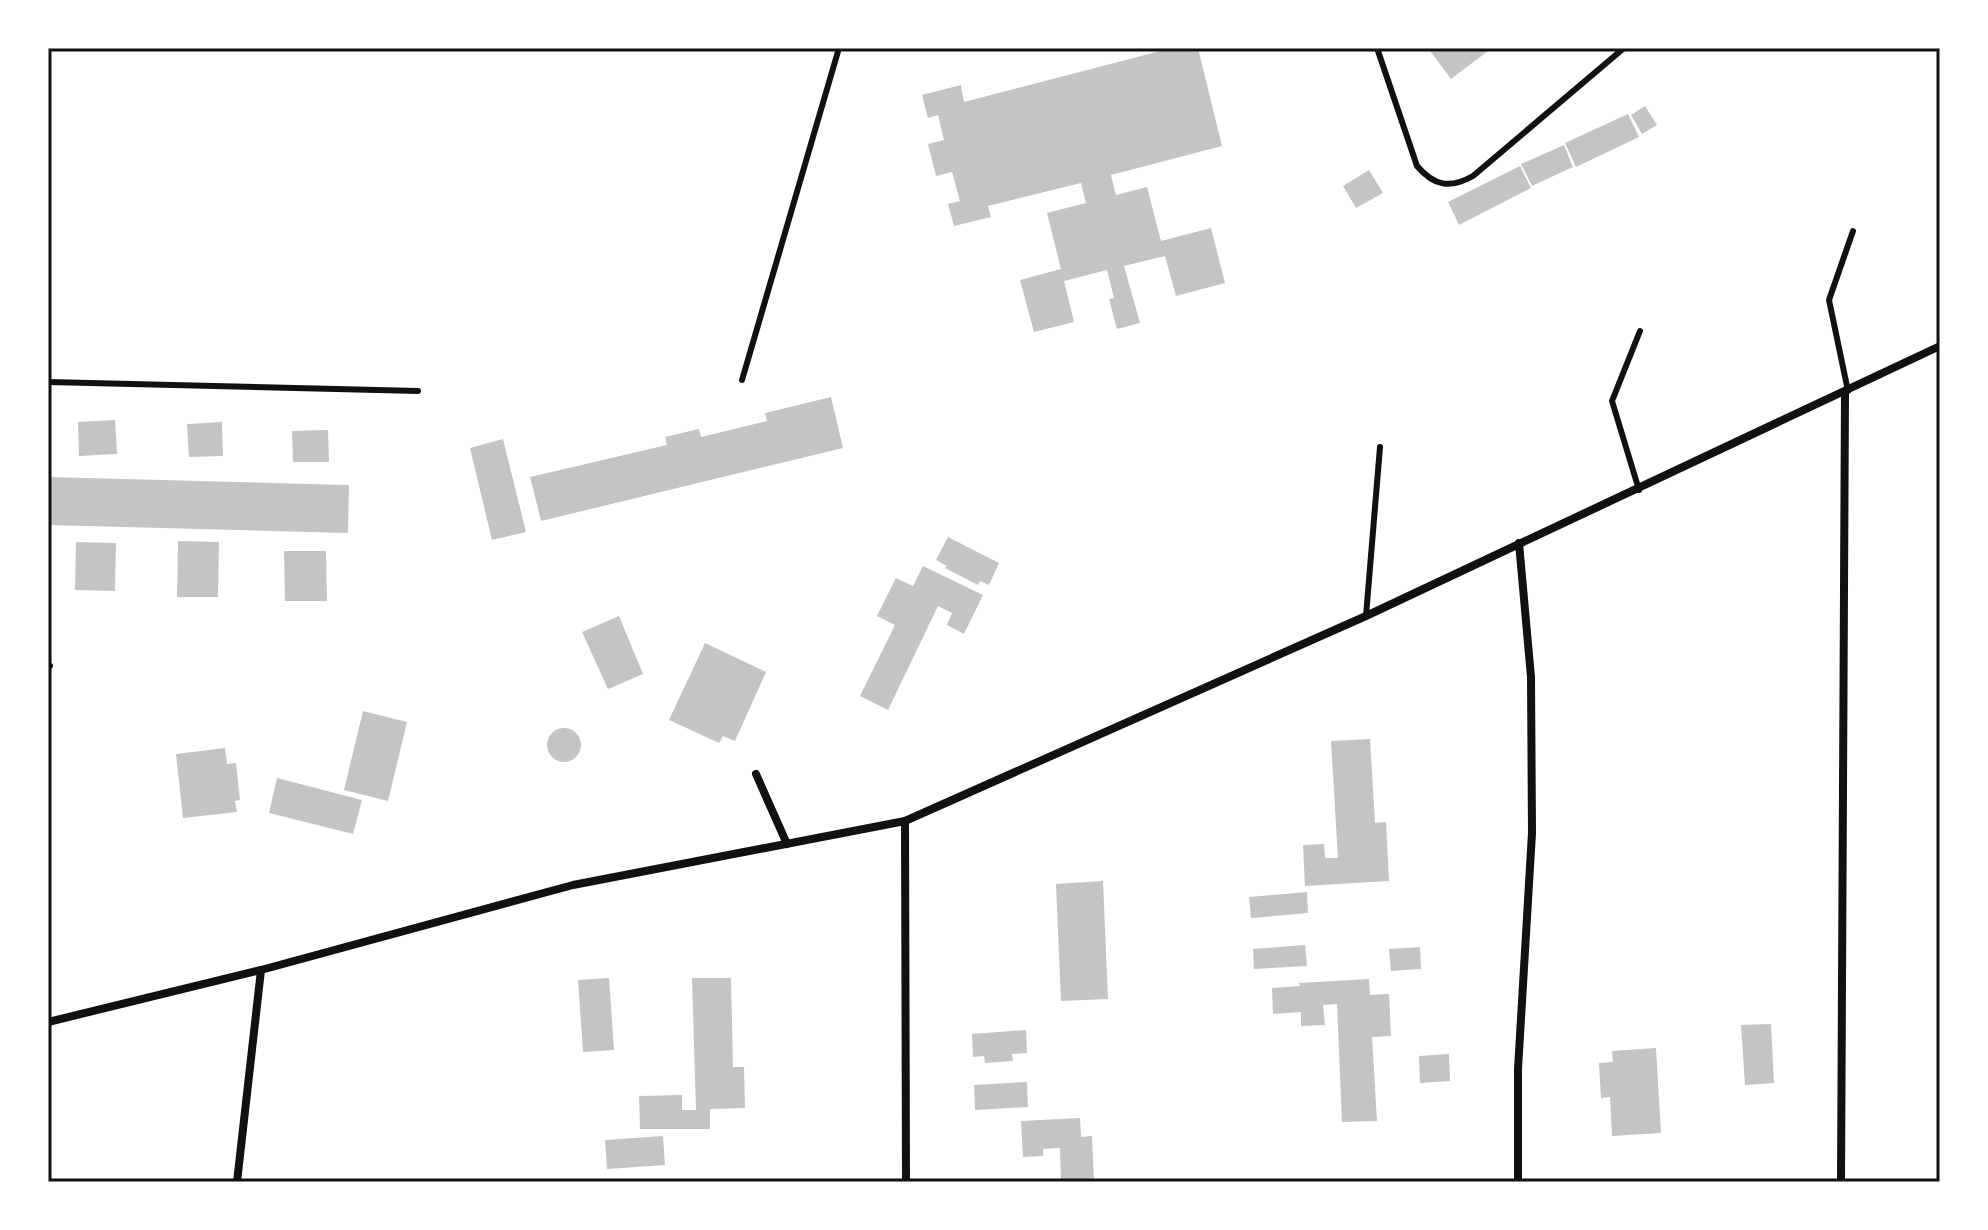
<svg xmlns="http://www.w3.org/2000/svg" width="1988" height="1230" font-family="'Nunito Sans',sans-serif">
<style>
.building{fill:#c4c4c4}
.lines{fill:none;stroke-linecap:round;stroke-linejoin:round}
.service{stroke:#111;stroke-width:6}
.minor{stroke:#111;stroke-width:8}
.neatline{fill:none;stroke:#111;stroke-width:3}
</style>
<rect width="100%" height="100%" fill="#fff"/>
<g class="building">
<polygon points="1172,48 1198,48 1222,146 1111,175 1116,195 1147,187 1161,241 1211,228 1225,283 1176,296 1165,256 1124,266 1140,323 1117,329 1109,299 1114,298 1107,270 1064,281 1074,322 1034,332 1020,280 1061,269 1047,213 1086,203 1081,183 988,206 991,217 954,226 948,204 960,201 952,172 936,176 928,144 944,140 938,115 928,118 922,95 961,85 964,102"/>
<polygon points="1428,48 1492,48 1451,79"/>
<polygon points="1645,106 1657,125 1642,134 1631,115"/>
<polygon points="1628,114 1639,137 1576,167 1565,143"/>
<polygon points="1564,145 1573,167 1532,186 1521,164"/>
<polygon points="1520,166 1531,188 1459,225 1448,202"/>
<polygon points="1369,170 1383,193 1356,208 1343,186"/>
<polygon points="831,397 843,448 541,521 530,477 667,445 665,437 699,429 701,437 767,421 765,413"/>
<polygon points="115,420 117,454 79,456 78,422"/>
<polygon points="222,422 223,456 189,457 187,424"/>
<polygon points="328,430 329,462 293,462 292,431"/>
<polygon points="503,439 526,532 492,540 470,448"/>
<polygon points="48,477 349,485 348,533 48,525"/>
<polygon points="948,537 999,563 989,585 980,581 978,585 945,568 947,566 936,560"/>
<polygon points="178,541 219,542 218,597 177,597"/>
<polygon points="76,542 116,543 115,591 75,590"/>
<polygon points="284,551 326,551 327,601 285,601"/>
<polygon points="923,566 983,595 964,634 947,625 952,613 938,606 888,710 860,696 895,625 877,616 896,578 913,586"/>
<polygon points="619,616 643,674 608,689 582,632"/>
<polygon points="705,643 766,672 735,741 723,736 719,743 669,720"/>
<polygon points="363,711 407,722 388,801 344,790"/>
<circle cx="564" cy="745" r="17"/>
<polygon points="1370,739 1375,823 1386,822 1389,881 1305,886 1303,845 1324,844 1325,858 1338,858 1331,741"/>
<polygon points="225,748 227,764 236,763 240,800 235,801 237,812 183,818 176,754"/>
<polygon points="277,778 362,800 353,834 269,813"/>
<polygon points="1103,881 1108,999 1061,1001 1056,884"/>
<polygon points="1307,892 1308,913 1251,918 1249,897"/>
<polygon points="1305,945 1307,966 1254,969 1253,949"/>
<polygon points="1420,947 1421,969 1391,971 1389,949"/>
<polygon points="609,978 614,1050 583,1052 578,980"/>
<polygon points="692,978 731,978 733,1067 744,1067 745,1108 710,1109 710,1129 640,1129 639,1096 682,1095 682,1110 696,1110"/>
<polygon points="1369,979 1370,995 1389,994 1391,1036 1372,1037 1377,1121 1342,1122 1337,1004 1323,1005 1325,1025 1301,1026 1301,1012 1273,1014 1272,988 1300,986 1299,983"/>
<polygon points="1771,1024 1774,1083 1745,1085 1741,1025"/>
<polygon points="1026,1030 1027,1053 1012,1054 1013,1061 985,1063 984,1056 973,1057 972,1034"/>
<polygon points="1656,1048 1661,1133 1612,1136 1610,1097 1601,1098 1599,1063 1613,1062 1612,1051"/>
<polygon points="1449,1054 1450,1081 1420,1083 1419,1056"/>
<polygon points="1027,1082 1028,1107 975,1110 974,1085"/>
<polygon points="1080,1118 1081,1137 1092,1136 1094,1182 1061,1182 1060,1148 1043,1149 1043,1156 1023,1157 1021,1121"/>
<polygon points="663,1136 665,1165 607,1169 605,1140"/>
</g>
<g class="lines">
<g class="service">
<path d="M1377,48L1417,166C1434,186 1450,189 1473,176L1624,48"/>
<polyline points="742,380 839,48"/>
<polyline points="48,382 418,391"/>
<polyline points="1848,391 1829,300 1853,231"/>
<polyline points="1639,490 1612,401 1640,331"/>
<polyline points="1366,616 1380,447"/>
<polyline points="48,665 50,666"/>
</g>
<g class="minor">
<polyline points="756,774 787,844"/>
<polyline points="905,821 906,1182"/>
<polyline points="48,1022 261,970 573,885 905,821 1366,616 1940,346"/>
<polyline points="237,1182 261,970"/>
<polyline points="1518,1182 1518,1069 1532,833 1531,677 1519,543"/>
<polyline points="1841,1182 1845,393"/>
</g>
</g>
<rect width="1988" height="1230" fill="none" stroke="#ffffff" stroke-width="100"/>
<rect x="50" y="50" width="1888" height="1130" class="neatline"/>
</svg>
